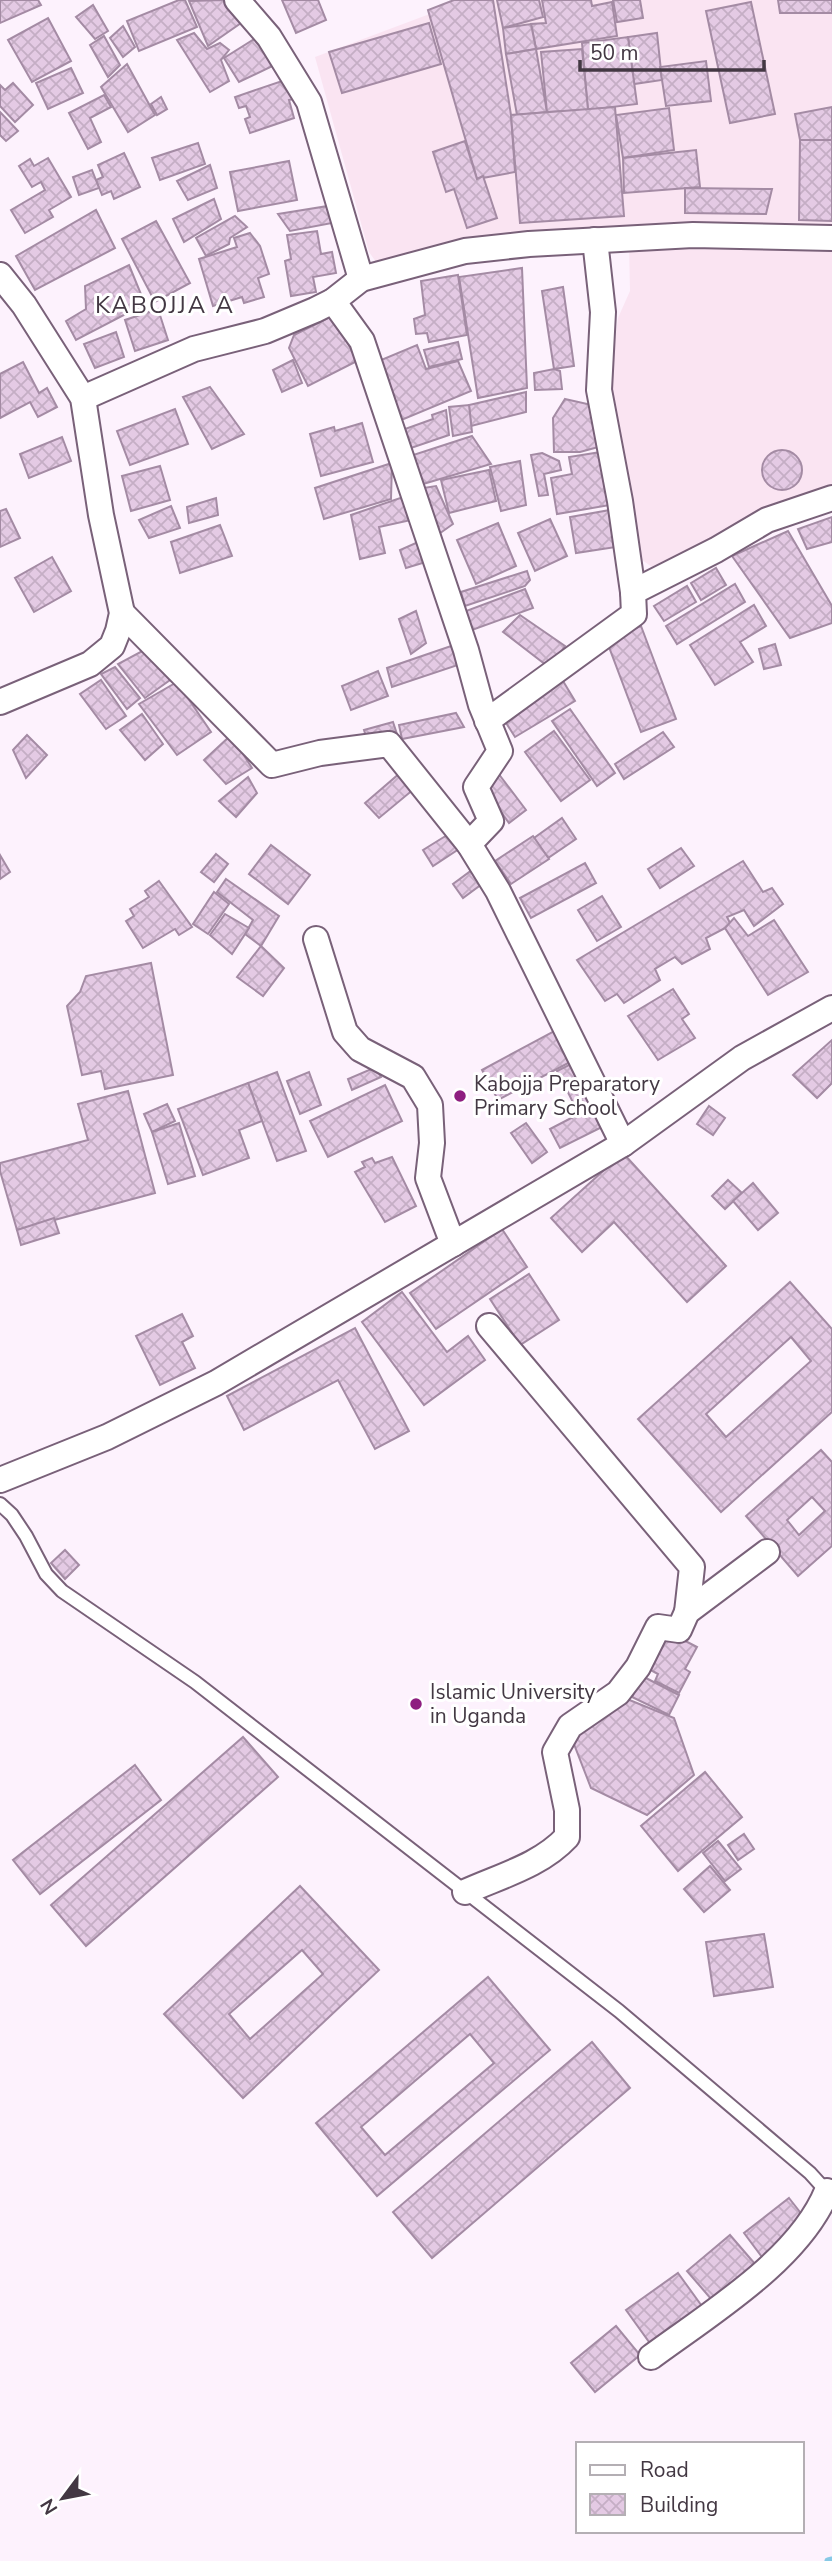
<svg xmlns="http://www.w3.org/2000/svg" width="832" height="2561" font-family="'Nunito Sans',sans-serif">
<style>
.industrial{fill:#fae4f2}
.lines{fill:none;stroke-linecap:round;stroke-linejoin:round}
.stream{stroke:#87c9e6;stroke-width:7}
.building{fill:url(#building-cross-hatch);stroke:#a48ba4;stroke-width:2;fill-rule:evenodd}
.service-casing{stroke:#796179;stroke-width:16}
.minor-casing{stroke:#796179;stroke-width:28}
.service{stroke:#fff;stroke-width:12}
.minor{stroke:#fff;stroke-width:24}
.poi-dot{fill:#8e1e80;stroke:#fff;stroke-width:2.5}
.labels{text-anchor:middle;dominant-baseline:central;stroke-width:6;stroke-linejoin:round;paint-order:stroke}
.poi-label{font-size:21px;fill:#433843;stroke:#fff;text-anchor:start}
.quarter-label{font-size:24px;letter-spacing:2px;fill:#433843;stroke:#fff}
</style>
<defs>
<pattern id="building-cross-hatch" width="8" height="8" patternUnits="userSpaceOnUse" patternTransform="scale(1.75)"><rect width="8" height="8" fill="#e4cae4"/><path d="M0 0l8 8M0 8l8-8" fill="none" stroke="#c5aec5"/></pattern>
</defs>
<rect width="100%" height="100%" fill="#fdf2fd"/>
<polygon class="industrial" points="467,0 832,0 832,488 652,567 638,557 610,380 618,318 630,291 629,243 381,269 369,252 315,57"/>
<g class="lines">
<polyline class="stream" points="828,2561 832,2560"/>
</g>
<g class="building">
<polygon points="0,0 38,0 41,5 0,23"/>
<polygon points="179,0 185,0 197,27 139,51 127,21"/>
<polygon points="224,0 241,23 208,46 189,1"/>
<polygon points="282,0 318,0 326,20 296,33"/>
<polygon points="454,0 493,0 511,115 515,172 477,179 428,10"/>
<polygon points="497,0 539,0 543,17 503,28"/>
<polygon points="542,0 591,0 592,6 612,2 617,36 536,49 531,24 546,23"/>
<polygon points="613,0 640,0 643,18 617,22"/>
<polygon points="778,0 832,0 832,13 780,13"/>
<polygon points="751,2 775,114 730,123 706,11"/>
<polygon points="93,5 108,31 95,39 76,17"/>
<polygon points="48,18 71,61 32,82 8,40"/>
<polygon points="429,23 441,64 342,93 329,52"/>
<polygon points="531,24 536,49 506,54 503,28"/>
<polygon points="123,26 135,47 123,57 110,38"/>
<polygon points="194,33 207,49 220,43 229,50 221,60 229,81 210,92 177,40"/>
<polygon points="657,33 662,80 634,84 628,37"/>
<polygon points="104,36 120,65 108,77 90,45"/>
<polygon points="259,36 281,62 239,82 224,58"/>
<polygon points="628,37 637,104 588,110 582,43"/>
<polygon points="536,49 547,112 517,115 506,54"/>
<polygon points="582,49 588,110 547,112 541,52"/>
<polygon points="706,61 711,101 666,106 660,67"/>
<polygon points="127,64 155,115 128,132 101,87"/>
<polygon points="71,68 83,93 48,109 36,83"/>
<polygon points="288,79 294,99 289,100 294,118 250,133 245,119 250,117 246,106 239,108 235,97"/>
<polygon points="13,83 33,105 15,122 0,106 0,85 5,90"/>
<polygon points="104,95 111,107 90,118 101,142 88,149 69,113"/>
<polygon points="161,97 167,109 157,115 151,104"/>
<polygon points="615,107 624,216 520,223 511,115"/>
<polygon points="832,107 832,140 800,140 795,114"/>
<polygon points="669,108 674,150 623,158 616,115"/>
<polygon points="0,112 18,131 6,141 0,135"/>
<polygon points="800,140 832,140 832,221 799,220"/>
<polygon points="465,141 477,179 483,176 497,218 467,228 454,189 446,192 433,152"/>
<polygon points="198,143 205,164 160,180 152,158"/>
<polygon points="696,150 700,187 624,193 623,158"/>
<polygon points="124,153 140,187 114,199 111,191 102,195 96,180 103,177 98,165"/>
<polygon points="48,158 71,197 49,210 53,217 25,233 11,210 45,190 41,182 32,187 19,166 30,159 34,166"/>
<polygon points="289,161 297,200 238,211 230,172"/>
<polygon points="210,165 217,188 188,200 177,181"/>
<polygon points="92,170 99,188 79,195 73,177"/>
<polygon points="685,188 772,189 766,214 685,213"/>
<polygon points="214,199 221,219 184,242 173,219"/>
<polygon points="328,206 332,223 290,231 278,214"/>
<polygon points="96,210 115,248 35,290 16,256"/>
<polygon points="235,216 247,227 230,238 229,244 206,256 196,238"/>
<polygon points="156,221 190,283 155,302 122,239"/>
<polygon points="317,231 321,254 332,252 336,273 313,277 316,292 291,296 285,261 291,259 287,235"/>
<polygon points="250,233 260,246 269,274 258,278 264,297 244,303 242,297 213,306 199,259 237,247 234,238"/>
<polygon points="129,265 145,304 76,340 66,321 86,309 85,286"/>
<polygon points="522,268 527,388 478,398 459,277"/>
<polygon points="458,275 467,335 429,342 427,333 416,334 414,319 425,315 421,281"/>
<polygon points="563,287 574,366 554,369 542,291"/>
<polygon points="158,309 168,340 135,351 125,320"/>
<polygon points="334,315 357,361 308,386 289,348 294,335"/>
<polygon points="116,332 124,357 95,368 84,344"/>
<polygon points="458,342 462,359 429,367 424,350"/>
<polygon points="417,345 426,369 458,361 471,391 399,421 374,363"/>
<polygon points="293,360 302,383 282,392 273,370"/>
<polygon points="23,362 39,393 47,388 57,407 38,417 30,402 0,418 0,374"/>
<polygon points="554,369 560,371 562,389 535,390 534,373"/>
<polygon points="210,387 244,434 212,449 183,397"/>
<polygon points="526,392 526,412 471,426 469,405"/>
<polygon points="565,399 592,405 602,446 580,452 554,452 553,418"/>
<polygon points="469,405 472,432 453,436 449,407"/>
<polygon points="175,409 188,444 130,465 117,431"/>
<polygon points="446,410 449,435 408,449 402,430 433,419 432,415"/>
<polygon points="362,423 373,462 321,476 310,434 334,427 335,431"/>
<polygon points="472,436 491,464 423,484 407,457"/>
<polygon points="62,437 71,461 29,478 20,454"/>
<circle cx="782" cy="470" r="20"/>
<polygon points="601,452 610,505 557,514 551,478 572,474 569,457"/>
<polygon points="542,453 559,461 561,470 544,474 548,495 539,496 531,455"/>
<polygon points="520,461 526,505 501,511 490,467"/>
<polygon points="392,463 391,499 324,519 315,488"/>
<polygon points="160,466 170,500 131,511 122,476"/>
<polygon points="489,470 496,501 449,513 441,480"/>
<polygon points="436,486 453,524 436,536 417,489"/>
<polygon points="406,496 411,520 379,527 385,553 360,559 351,515"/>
<polygon points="216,498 218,515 189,523 187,507"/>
<polygon points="171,506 180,528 149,538 139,520"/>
<polygon points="6,509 20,538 0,547 0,511"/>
<polygon points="610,510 616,547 576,553 570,517"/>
<polygon points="832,517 832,542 807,549 798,529"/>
<polygon points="550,519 567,556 535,571 518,533"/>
<polygon points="498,523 516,566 476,584 457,540"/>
<polygon points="220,525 232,556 180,573 171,542"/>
<polygon points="788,531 832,606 832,623 790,638 732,556"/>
<polygon points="425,539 429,561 406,568 400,550"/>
<polygon points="52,557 71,591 34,612 15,578"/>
<polygon points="716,568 726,585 701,600 691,583"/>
<polygon points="527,571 530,580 525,586 465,606 461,592"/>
<polygon points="735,584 745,602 677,644 666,626"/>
<polygon points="687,586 696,602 664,621 654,606"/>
<polygon points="525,589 533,608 472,630 466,611"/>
<polygon points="754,605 766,626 740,642 753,662 715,685 690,645"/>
<polygon points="416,611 426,643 411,654 399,619"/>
<polygon points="520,615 565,646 550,668 503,632"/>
<polygon points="641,626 676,719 641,732 606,639"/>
<polygon points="775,644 781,665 764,669 759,649"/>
<polygon points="454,645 461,664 392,687 387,668"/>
<polygon points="146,649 170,680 145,698 118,664"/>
<polygon points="115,667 140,698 127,709 101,674"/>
<polygon points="378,671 388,696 351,710 342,686"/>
<polygon points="101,680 126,716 106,729 80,694"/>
<polygon points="563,681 575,701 515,737 503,718"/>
<polygon points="177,682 211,732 177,755 139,704"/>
<polygon points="570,709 615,773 597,786 552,721"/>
<polygon points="456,713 464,727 402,739 399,725"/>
<polygon points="142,714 163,744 145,760 120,730"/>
<polygon points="393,722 398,737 369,746 364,730"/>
<polygon points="554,731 590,780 561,801 525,752"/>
<polygon points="663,732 674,747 624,779 615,764"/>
<polygon points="27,735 47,755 26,778 13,750"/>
<polygon points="231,735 252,768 226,784 204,760"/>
<polygon points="400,773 414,789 379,818 365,803"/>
<polygon points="498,773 526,810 509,823 482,786"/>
<polygon points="248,777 257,793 236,817 219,801"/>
<polygon points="562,818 576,839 548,858 534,838"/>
<polygon points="452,832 462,847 433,866 423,850"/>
<polygon points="533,836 549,859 511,884 495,861"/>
<polygon points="271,845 310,875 288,904 249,874"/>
<polygon points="681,848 694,866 660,888 648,869"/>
<polygon points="216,854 228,864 214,882 201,872"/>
<polygon points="0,855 10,872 0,879"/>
<polygon points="743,861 763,892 772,888 783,904 754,926 744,910 727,917 731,925 706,938 710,949 682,964 675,957 655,969 660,980 624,1003 617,994 605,1001 577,960"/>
<polygon points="585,863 596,883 531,918 520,898"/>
<polygon points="476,867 486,881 463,898 453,884"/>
<polygon points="226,879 279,916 261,946 245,934 253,920 217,892"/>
<polygon points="159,881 192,927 179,935 175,929 143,948 126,921 134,916 130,909 149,897 145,891"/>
<polygon points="214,892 229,904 208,934 193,924"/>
<polygon points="602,896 621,927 597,941 578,910"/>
<polygon points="225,914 249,928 232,954 210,935"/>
<polygon points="734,918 748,936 774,920 808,972 768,995 725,928"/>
<polygon points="261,946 284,968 263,996 237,977"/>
<polygon points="151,963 173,1075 105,1089 101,1071 82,1075 67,1006 80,992 86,976"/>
<polygon points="673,989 689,1014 682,1019 695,1038 658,1060 628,1016"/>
<polygon points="558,1029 574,1060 498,1100 482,1070"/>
<polygon points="832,1040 832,1083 817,1098 793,1075"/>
<polygon points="575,1062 606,1125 560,1148 550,1129 579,1114 557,1071"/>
<polygon points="376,1067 381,1077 352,1090 348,1079"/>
<polygon points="277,1072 306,1151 277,1161 248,1083"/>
<polygon points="309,1072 321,1105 300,1114 287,1081"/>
<polygon points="248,1083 262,1121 239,1130 249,1158 203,1175 178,1109"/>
<polygon points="385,1085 402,1121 328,1157 310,1121"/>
<polygon points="128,1091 155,1193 17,1230 0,1171 0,1163 88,1140 78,1104"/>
<polygon points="167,1104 175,1121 152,1132 144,1114"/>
<polygon points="709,1106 725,1118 713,1135 697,1124"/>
<polygon points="179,1123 195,1176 168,1184 152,1132"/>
<polygon points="526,1123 547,1152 532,1163 511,1133"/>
<polygon points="623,1153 726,1266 687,1302 614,1222 582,1252 551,1218"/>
<polygon points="392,1157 416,1206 385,1222 355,1172 365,1167 362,1162 372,1158 375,1163"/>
<polygon points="728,1180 742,1193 725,1209 712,1196"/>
<polygon points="753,1183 778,1213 758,1230 733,1201"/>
<polygon points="54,1218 59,1233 21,1245 17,1230"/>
<polygon points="502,1229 527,1267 436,1329 410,1293"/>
<polygon points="529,1274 559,1320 520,1345 490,1299"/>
<path d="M790,1282L832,1329V1412L721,1512L638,1419ZM791,1337L811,1361L726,1437L706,1414Z"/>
<polygon points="402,1292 447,1352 468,1336 485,1360 424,1405 362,1322"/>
<polygon points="182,1314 193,1336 182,1342 195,1368 160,1385 136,1336"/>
<polygon points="355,1328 409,1431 375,1449 338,1380 244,1430 227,1396"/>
<path d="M821,1450L832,1462V1546L798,1576L746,1516ZM812,1497L825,1511L799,1535L787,1520Z"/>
<polygon points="65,1550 79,1565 65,1579 51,1563"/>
<polygon points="666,1631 697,1647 685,1669 690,1672 679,1693 655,1681 658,1674 647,1668"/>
<polygon points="642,1676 679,1695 669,1715 632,1697"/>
<polygon points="622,1697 674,1718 694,1775 647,1815 591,1788 572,1739"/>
<polygon points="243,1737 278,1777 86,1946 51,1905"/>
<polygon points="135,1765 161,1800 40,1894 13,1860"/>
<polygon points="705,1772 742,1817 678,1871 641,1826"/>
<polygon points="744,1834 754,1849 738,1860 728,1845"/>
<polygon points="718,1841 741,1869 725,1881 703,1853"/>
<polygon points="710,1866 730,1890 704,1912 684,1889"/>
<path d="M300,1886L379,1970L243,2098L164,2014ZM302,1950L323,1974L250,2039L229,2014Z"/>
<polygon points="764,1934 773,1987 714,1996 706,1942"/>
<path d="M488,1977L550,2050L377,2196L316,2123ZM470,2034L494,2063L385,2155L361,2127Z"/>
<polygon points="592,2042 630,2088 432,2258 393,2212"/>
<polygon points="789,2198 807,2221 762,2257 744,2233"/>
<polygon points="730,2235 755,2264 712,2300 687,2271"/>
<polygon points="678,2273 704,2309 652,2346 626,2310"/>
<polygon points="616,2326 640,2355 595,2392 571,2363"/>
</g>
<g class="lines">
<defs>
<polyline id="service" points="0,1504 12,1515 26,1536 46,1574 62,1591 195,1682 619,2011 810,2173 829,2194"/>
<g id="minor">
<polyline points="237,0 269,37 309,102 361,279"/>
<polyline points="595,240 603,312 599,390 620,501 633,592"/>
<polyline points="0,275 24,305 83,398 101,515 122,613 118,631 112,646 90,664 0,702"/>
<polyline points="333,301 362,341 466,650 481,705 500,751 476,787 491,821 469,844 498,891 623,1144"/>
<polyline points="83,398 194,349 265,331 315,310 333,301 361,279 465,251 529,244 693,235 832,238"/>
<polyline points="122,613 272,765 320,753 389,744 469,844"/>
<polyline points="487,721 634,614 633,592 716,550 767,520 832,498"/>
<polyline points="316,939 345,1032 360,1049 413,1077 430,1105 432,1143 428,1178 453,1244"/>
<polyline points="489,1326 692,1567 687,1612"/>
<polyline points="0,1480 107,1437 216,1383 623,1144 742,1058 832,1008"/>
<path d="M465,1892C500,1876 540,1866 567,1837V1810L555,1752L570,1726L618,1693L638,1667L658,1627L679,1630L687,1612L767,1552"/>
<path d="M651,2357C709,2314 799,2260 827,2191"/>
</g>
</defs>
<use href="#service" class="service-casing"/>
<use href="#minor" class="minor-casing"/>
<use href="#service" class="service"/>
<use href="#minor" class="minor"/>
</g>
<g class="poi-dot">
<circle cx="460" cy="1096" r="7"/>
<circle cx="416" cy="1704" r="7"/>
</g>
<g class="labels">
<g class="poi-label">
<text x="474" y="1084">Kabojja Preparatory<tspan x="474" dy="24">Primary School</tspan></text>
<text x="430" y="1692">Islamic University<tspan x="430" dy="24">in Uganda</tspan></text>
</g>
<g class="quarter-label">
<text x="165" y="305">KABOJJA A</text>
</g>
</g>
<rect x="576" y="2442" width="228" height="91" fill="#ffffff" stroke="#b4afb4" stroke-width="2"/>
<rect x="590" y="2465" width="35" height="10" fill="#ffffff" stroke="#b4afb4" stroke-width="2"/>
<text x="640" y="2477" font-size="21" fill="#433843">Road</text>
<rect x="590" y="2494" width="35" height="21" fill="url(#building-cross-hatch)" stroke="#b4afb4" stroke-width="2"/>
<text x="640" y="2512" font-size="21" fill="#433843">Building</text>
<g transform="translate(63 2498) rotate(238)" stroke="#ffffff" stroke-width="5" paint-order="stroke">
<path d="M0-5L12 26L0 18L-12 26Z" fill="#433843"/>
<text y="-10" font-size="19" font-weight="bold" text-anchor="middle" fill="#433843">N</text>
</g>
<path d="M580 60v10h184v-10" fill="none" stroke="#433843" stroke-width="3.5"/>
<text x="590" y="60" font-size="21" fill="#433843" stroke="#ffffff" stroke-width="5" paint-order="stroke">50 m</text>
</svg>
